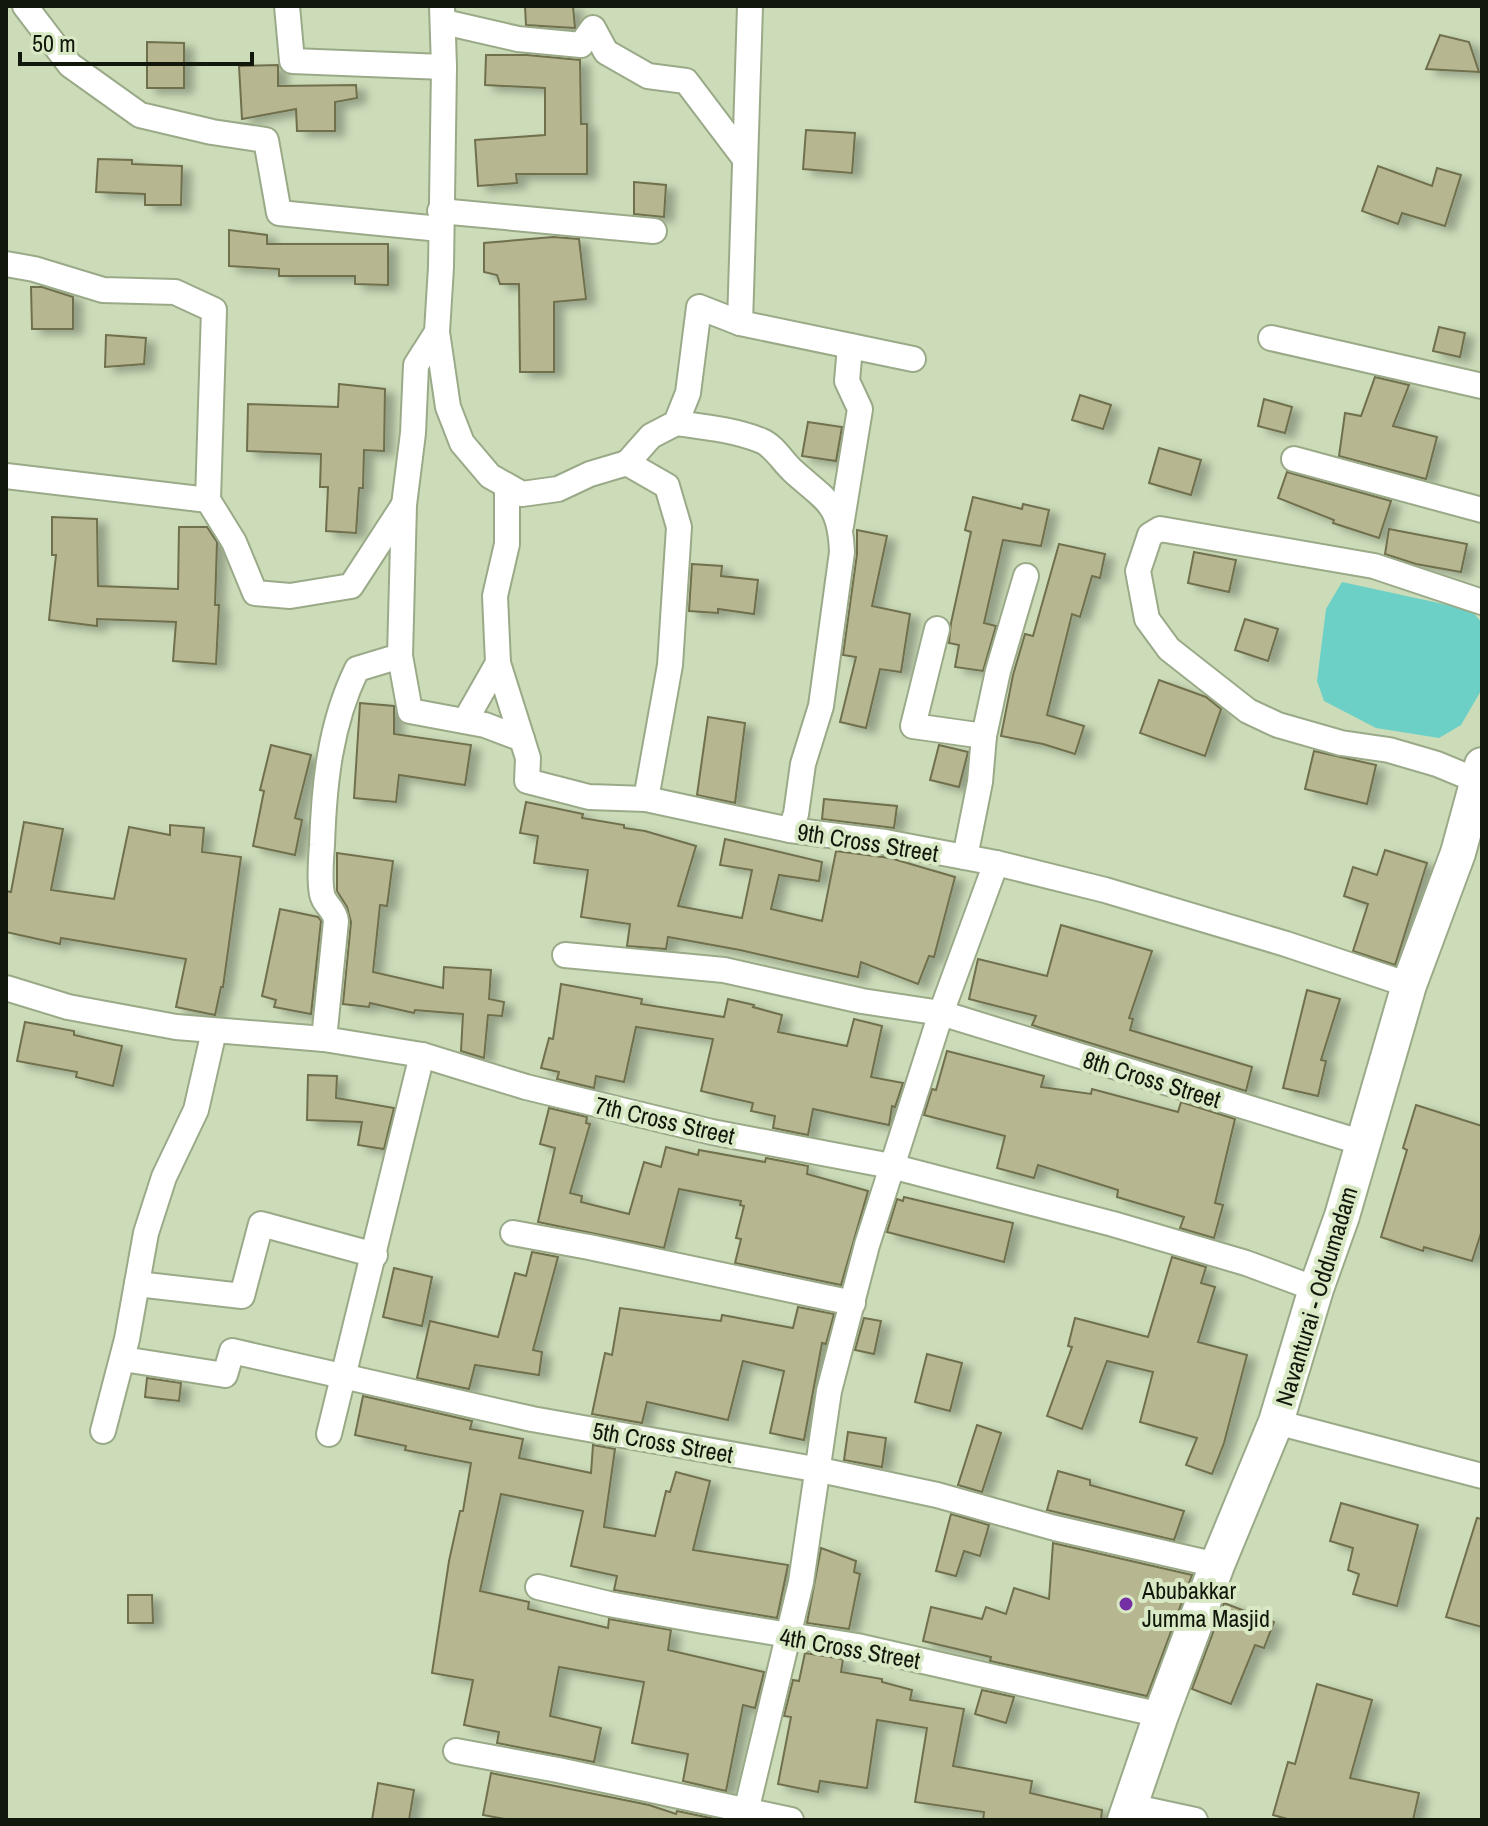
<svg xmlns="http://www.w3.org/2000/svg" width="1488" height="1826" font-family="'Archivo Narrow',sans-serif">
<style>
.water{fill:#6dd0c6}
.building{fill:#b6b691;stroke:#70704e;stroke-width:2;filter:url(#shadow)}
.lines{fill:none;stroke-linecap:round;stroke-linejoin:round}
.minor-casing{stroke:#9aaa88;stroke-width:28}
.secondary-casing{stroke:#9aaa88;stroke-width:38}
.minor{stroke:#fff;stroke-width:24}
.secondary{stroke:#fff;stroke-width:34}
.poi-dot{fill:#732fa3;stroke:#d9e9c5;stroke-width:3}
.labels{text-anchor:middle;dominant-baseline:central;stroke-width:8;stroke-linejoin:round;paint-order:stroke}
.street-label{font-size:24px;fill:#12170b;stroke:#d9e9c5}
.poi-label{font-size:24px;fill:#12170b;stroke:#d9e9c5;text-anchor:start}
</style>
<defs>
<filter id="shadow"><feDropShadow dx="9" dy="5" stdDeviation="4" flood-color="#0004"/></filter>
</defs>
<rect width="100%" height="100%" fill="#ccdcb9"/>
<polygon class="water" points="1342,582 1471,610 1482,623 1482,689 1461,725 1439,738 1376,728 1324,701 1317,681 1326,609"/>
<g class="building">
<polygon points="525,6 573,6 575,28 526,25"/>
<polygon points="1440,35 1469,42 1479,72 1426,69"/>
<polygon points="147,42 184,43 184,88 147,88"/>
<polygon points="486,55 527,55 580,60 581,124 587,124 587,174 516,174 517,183 478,186 475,140 545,135 545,88 485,85"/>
<polygon points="278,65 278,86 356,85 357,98 335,102 335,131 297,131 296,109 242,119 239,66"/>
<polygon points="806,130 855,133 852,173 803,169"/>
<polygon points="98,159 132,160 132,164 182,166 181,205 145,205 145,194 96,192"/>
<polygon points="1378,166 1432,186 1437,168 1461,175 1445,226 1402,213 1398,224 1362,211"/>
<polygon points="634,182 666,185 664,217 634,214"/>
<polygon points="229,230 267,235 267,244 388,244 388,285 355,284 355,276 279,276 279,269 229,266"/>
<polygon points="553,237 579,239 586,299 554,302 554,372 520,372 519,284 500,284 497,275 484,272 484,243"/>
<polygon points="31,287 42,287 73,297 73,329 32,329"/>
<polygon points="1439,327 1465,333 1460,357 1433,351"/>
<polygon points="106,335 146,338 144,364 105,367"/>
<polygon points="1375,377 1409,385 1393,426 1437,437 1426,479 1339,456 1345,413 1361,416"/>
<polygon points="339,384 385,389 384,451 364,450 363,488 359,488 356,533 326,531 328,487 320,487 321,454 247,451 248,404 338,407"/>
<polygon points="1080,395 1111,405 1103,429 1072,420"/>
<polygon points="1264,399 1292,407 1285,433 1258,426"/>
<polygon points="808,422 842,427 836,461 802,456"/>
<polygon points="1159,448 1201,460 1191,495 1149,483"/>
<polygon points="1287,472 1391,501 1379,538 1333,523 1334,520 1278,498"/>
<polygon points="973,497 1022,509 1023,504 1049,510 1041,546 1003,540 984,623 996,626 983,671 955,667 959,645 949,643 951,623 971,532 965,530"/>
<polygon points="52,517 97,519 98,586 178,589 179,527 207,527 217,542 215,605 219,605 216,664 173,661 176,622 97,619 97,626 49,620 56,555 52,555"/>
<polygon points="1389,529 1467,544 1461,572 1416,564 1385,554"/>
<polygon points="857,530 887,536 872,606 910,614 901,672 880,669 866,728 840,722 856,657 843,655 857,554"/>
<polygon points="1059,544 1105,554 1100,578 1092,576 1080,617 1072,614 1047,715 1084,726 1075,754 1043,744 1001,736 1013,675 1025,634 1033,636"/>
<polygon points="1194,552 1236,560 1229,592 1188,583"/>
<polygon points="692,564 722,566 721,576 758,580 754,614 718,609 718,613 689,611"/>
<polygon points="1245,619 1278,629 1268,661 1235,650"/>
<polygon points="1159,680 1206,697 1221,709 1205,756 1140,733"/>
<polygon points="360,703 394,706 394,734 471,745 465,785 399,775 396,802 354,798"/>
<polygon points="708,717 745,723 735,803 697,795"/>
<polygon points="271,745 311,755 295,818 302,820 295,855 253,846 264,791 260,790"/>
<polygon points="939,745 968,752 959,787 930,780"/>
<polygon points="1314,751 1376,765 1367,804 1305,789"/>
<polygon points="824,799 897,806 894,828 822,819"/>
<polygon points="526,802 583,814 582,818 624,825 624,828 645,831 696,846 678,906 742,918 752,870 720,865 725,839 822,862 819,881 779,875 771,909 822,921 836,851 890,858 955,877 934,957 929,956 918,984 861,962 858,977 740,950 668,937 666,949 627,946 630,924 581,917 588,870 534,863 538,836 520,833"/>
<polygon points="24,822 63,829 51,890 114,899 129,827 170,835 170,825 204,828 202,852 241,857 223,987 221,987 215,1015 176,1007 186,959 61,938 60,944 6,932 6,891 11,892"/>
<polygon points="1385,850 1427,863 1395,965 1353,951 1368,904 1344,896 1353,867 1377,875"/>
<polygon points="337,853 393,861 387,906 380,905 373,972 443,988 444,967 491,970 489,999 504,1002 502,1016 488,1015 484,1058 461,1051 463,1014 415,1010 414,1013 370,1003 369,1007 343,1004 351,922 347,907 337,891"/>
<polygon points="280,909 318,917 321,921 311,1014 274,1007 276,1000 262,996"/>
<polygon points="1061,925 1152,951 1129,1018 1133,1019 1130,1030 1252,1067 1246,1091 1038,1027 1032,1025 1036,1016 969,999 978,959 1047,976"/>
<polygon points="561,984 642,999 641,1004 724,1017 728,999 754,1005 753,1007 782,1015 778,1032 847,1046 854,1019 882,1026 871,1077 903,1083 895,1107 892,1106 889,1125 813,1109 808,1135 773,1128 775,1116 751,1111 753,1103 701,1091 713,1039 636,1027 624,1082 596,1076 594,1088 557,1079 559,1072 541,1068 549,1038 553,1039"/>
<polygon points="1307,990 1340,999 1321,1060 1326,1061 1318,1096 1283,1088"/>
<polygon points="25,1022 74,1031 74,1035 122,1046 113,1086 76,1077 77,1072 17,1061"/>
<polygon points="947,1051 1044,1076 1041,1087 1091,1094 1092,1089 1178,1112 1181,1102 1235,1119 1215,1203 1223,1205 1214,1238 1180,1228 1184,1217 1117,1197 1118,1190 1038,1165 1034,1178 997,1168 1005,1136 924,1115 932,1089 936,1090"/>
<polygon points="308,1075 337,1076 336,1098 394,1108 384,1149 358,1145 362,1122 307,1120"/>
<polygon points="1416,1105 1482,1126 1482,1230 1472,1261 1424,1247 1423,1251 1381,1237 1407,1150 1403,1148"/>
<polygon points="549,1108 587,1117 586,1123 590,1124 570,1193 582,1196 581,1202 629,1214 644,1162 661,1167 666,1147 698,1155 699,1150 765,1162 766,1158 808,1166 807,1174 868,1191 841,1285 735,1263 741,1239 736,1238 744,1206 740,1205 741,1201 679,1189 664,1248 538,1222 555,1148 540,1144"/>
<polygon points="904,1197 1013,1223 1004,1262 887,1232 897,1199 903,1201"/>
<polygon points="532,1252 558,1257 533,1350 542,1352 539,1375 475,1365 469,1389 417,1378 430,1321 498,1337 515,1273 526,1276"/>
<polygon points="1172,1257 1206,1267 1201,1283 1215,1287 1198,1342 1247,1355 1224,1443 1212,1474 1186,1465 1197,1438 1140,1422 1153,1372 1107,1361 1082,1429 1047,1416 1072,1347 1068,1346 1075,1318 1148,1337"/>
<polygon points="394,1268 432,1277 422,1326 383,1317"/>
<polygon points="798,1307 834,1314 826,1344 822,1343 804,1440 770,1433 784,1371 743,1361 728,1420 647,1402 642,1423 592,1414 605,1353 612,1355 620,1308 721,1321 722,1315 793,1328"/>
<polygon points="864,1318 881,1321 874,1354 855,1350"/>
<polygon points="927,1354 962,1363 950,1411 915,1402"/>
<polygon points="147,1378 181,1383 179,1401 145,1397"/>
<polygon points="363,1396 472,1421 470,1429 523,1439 519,1458 591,1473 593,1445 615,1449 604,1527 655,1536 666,1491 670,1492 676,1472 710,1481 693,1550 788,1565 777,1618 614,1590 617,1576 571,1566 583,1511 501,1494 480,1591 529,1602 528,1609 608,1628 609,1619 671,1630 668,1650 764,1672 755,1708 743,1705 726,1791 683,1781 688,1754 632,1743 644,1682 559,1667 550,1716 601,1728 594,1762 497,1743 499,1732 464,1725 473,1680 432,1673 449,1561 460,1511 463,1511 471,1463 405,1450 406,1446 355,1435"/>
<polygon points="977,1425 1001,1433 982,1492 958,1485"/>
<polygon points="848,1432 886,1438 882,1467 844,1460"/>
<polygon points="1058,1471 1090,1480 1090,1485 1184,1511 1174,1540 1047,1510"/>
<polygon points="1341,1503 1418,1525 1397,1606 1353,1594 1359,1574 1348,1570 1353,1548 1330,1541"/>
<polygon points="951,1514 989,1525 980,1556 964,1551 956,1576 936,1571"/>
<polygon points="1477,1518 1482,1519 1482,1627 1446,1617"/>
<polygon points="1053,1543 1192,1575 1147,1696 990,1661 991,1657 923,1641 931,1607 982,1619 986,1607 1006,1614 1014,1588 1049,1599"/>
<polygon points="821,1548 856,1561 854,1572 860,1574 849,1629 807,1623"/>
<polygon points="128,1595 152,1595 153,1623 128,1623"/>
<polygon points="1224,1603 1274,1622 1264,1648 1255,1645 1231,1704 1192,1689"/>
<polygon points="805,1653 843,1659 841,1672 882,1679 882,1682 912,1690 910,1700 964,1709 953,1766 1032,1781 1030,1793 1102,1810 1101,1820 983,1820 984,1812 915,1802 927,1728 877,1720 867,1788 820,1781 818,1792 778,1784 791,1717 784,1716 793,1680 799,1681"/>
<polygon points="1317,1684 1372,1700 1350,1778 1419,1793 1413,1820 1291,1820 1273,1815 1288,1762 1295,1764"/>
<polygon points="982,1690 1014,1697 1006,1723 975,1714"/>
<polygon points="491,1773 649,1805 676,1814 677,1811 720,1820 510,1820 483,1815"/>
<polygon points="378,1783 414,1790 409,1820 372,1820"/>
</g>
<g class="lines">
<defs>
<g id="minor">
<polyline points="25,6 70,65 140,115 212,132 266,140 279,213 440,229"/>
<polyline points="287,6 292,61 444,67"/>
<polyline points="444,22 518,39 581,45 593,28 606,52 648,76 686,81 745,159"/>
<polyline points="440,211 654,231"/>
<polyline points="6,264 34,269 103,290 175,292 214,310 208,500 234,542 255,593 290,596 351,586 403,506"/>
<polyline points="740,323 750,6"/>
<polyline points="437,332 448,407 462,443 490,476 522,494 558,489 590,474 627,463 667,486 679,527 670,665 646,799"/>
<polyline points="1271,338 1482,386"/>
<path d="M676,423C705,427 735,430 762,441C774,446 783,462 793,471C826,501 840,502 842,552L821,706L803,764L796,814L790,830"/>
<polyline points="1294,459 1482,510"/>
<polyline points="627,463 651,436 676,423 688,393 699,307 740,323 913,359"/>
<polyline points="6,476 208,500"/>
<polyline points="507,486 507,544 495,596 498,663 522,739"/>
<polyline points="841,526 860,409 847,381 850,346"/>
<polyline points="937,629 913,726 984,736"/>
<polyline points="400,656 410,711 485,725 522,739 528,758 527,781 589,797 646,799 790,830 885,842 996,863 1105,890 1286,944 1409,985"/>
<polyline points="465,721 498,663"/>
<polyline points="1478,781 1437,764 1389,750 1341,743 1278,725 1248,711 1169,649 1147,619 1138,571 1150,535 1160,529 1374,566 1482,602"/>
<polyline points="965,857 980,782 984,736 998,671 1026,576"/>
<polyline points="565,955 724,970 862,1001 941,1013 1363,1143"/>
<polyline points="6,988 68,1007 176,1027 324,1039 422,1055 526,1087 712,1132 891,1166 1113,1224 1246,1263 1316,1289"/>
<path d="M324,1039L336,921C335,909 324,905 322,894C319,879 321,860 322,845C324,784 330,724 357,669L400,656L404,505L413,433L416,365L437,332L441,267L444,67L442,6"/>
<polyline points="513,1233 589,1247 853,1303"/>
<polyline points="137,1284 242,1296 261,1224 375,1255"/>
<polyline points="123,1359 225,1375 232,1351 532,1419 820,1470 937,1495 1055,1528 1217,1565"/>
<polyline points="1276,1422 1482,1476"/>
<polyline points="103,1431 127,1339 146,1233 164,1177 196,1110 214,1031"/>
<polyline points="329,1434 422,1055"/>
<polyline points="538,1587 609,1604 703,1621 857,1646 1161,1715"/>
<polyline points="456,1751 558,1770 791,1820"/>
<polyline points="1130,1806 1195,1820"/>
<polyline points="744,1820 801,1582 829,1391 867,1245 941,1013 996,863"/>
</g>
<polyline id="secondary" points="1125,1820 1161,1715 1217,1565 1276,1422 1316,1289 1342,1216 1409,985 1458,853 1482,765"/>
</defs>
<use href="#minor" class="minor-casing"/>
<use href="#secondary" class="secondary-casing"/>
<use href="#minor" class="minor"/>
<use href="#secondary" class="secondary"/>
</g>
<circle class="poi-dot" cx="1126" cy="1604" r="8"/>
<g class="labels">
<g class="street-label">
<text transform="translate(868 842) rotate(9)">9th Cross Street</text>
<text transform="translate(1152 1079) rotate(17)">8th Cross Street</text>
<text transform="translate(665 1120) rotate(13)">7th Cross Street</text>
<text transform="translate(1316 1296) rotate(-73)">Navanturai - Oddumadam</text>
<text transform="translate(663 1442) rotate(10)">5th Cross Street</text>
<text transform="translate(850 1648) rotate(10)">4th Cross Street</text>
</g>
<g class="poi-label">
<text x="1142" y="1590">Abubakkar<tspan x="1142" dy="28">Jumma Masjid</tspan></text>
</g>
</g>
<rect width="1488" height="1826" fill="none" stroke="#12170b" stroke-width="16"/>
<path d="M20 52v12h232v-12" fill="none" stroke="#12170b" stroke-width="4"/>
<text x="32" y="52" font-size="24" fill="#12170b" stroke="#d9e9c5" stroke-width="6" paint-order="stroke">50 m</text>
</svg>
